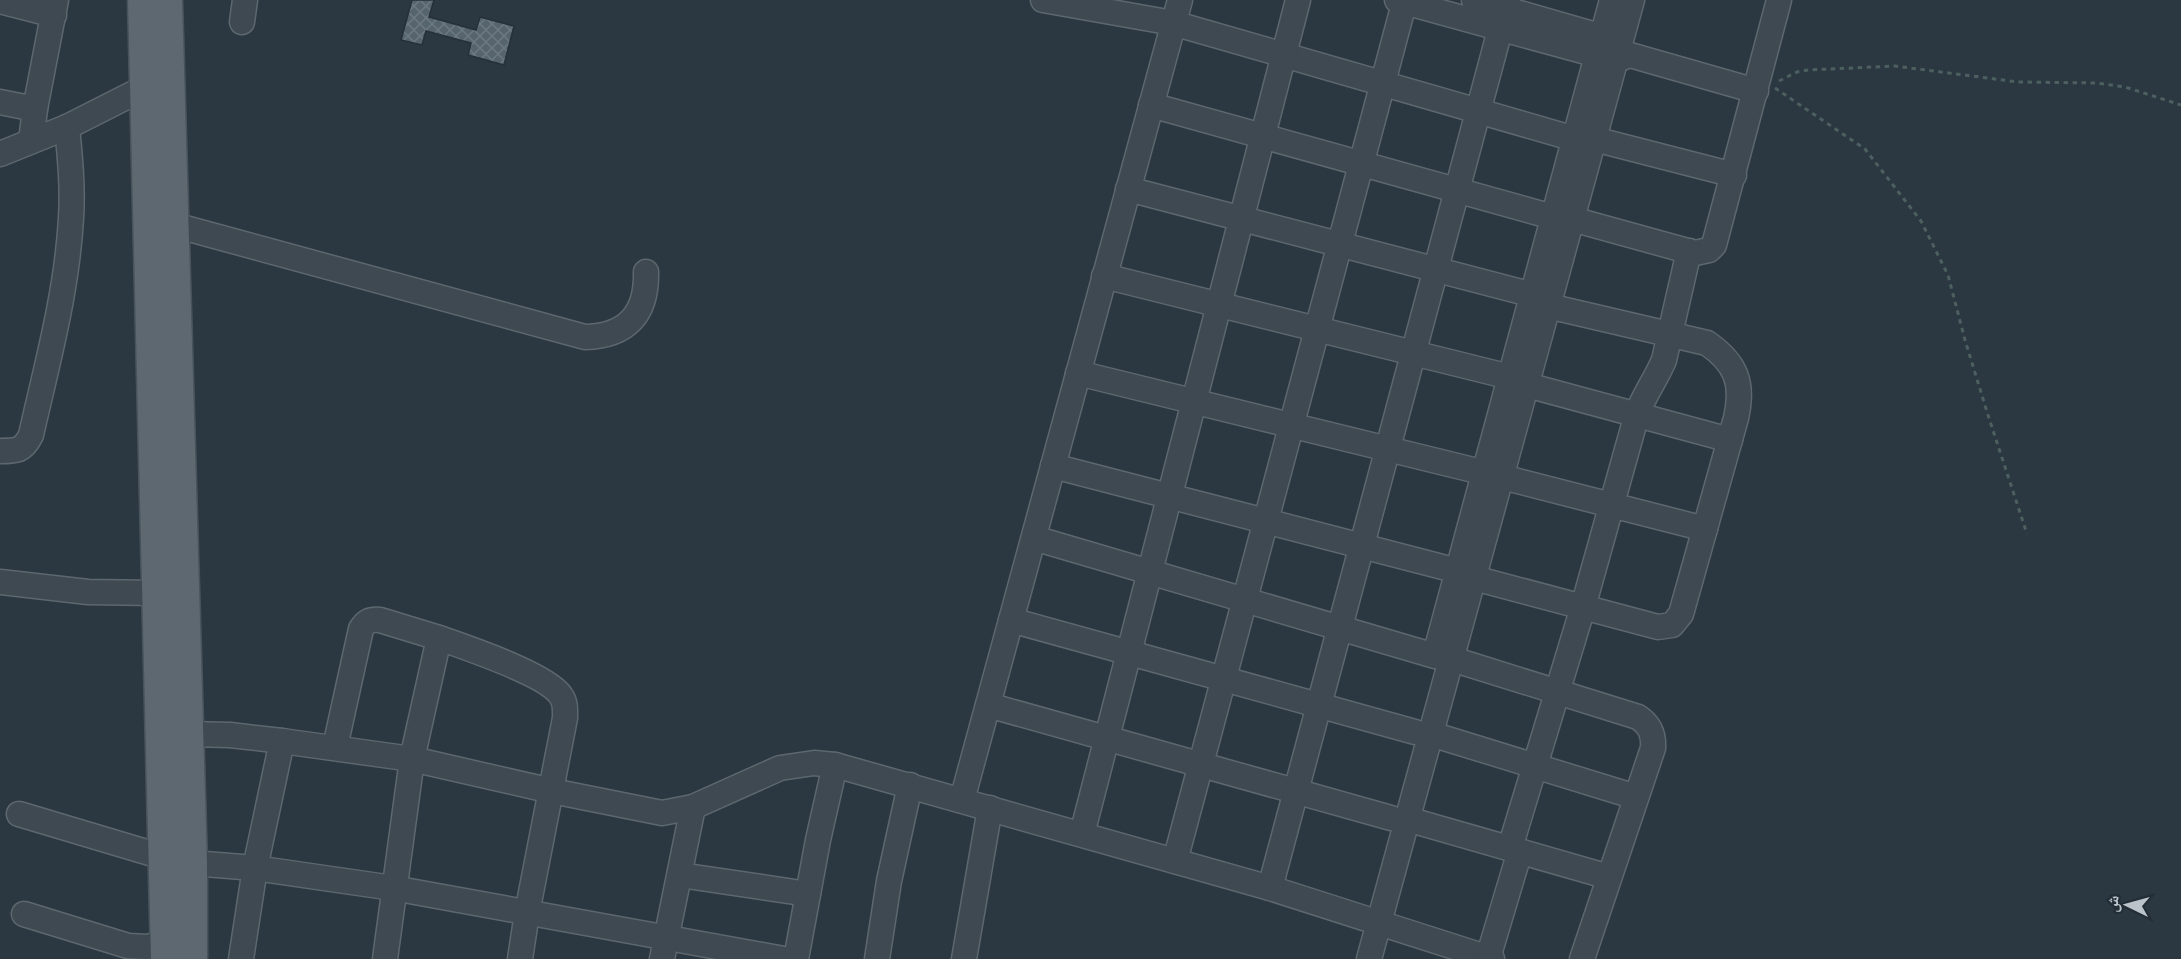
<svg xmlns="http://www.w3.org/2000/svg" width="2181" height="959" font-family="Jost,'Noto Naskh Arabic',sans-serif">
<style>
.building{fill:url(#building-cross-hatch);stroke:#253038;stroke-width:1.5}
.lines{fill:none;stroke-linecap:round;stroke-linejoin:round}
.minor-casing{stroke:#5d676e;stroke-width:27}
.major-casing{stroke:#48525a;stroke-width:33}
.path{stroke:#4d6060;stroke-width:3;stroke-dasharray:4.5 4.5;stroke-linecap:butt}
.minor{stroke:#3e4951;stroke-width:24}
.major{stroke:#5d6871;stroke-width:30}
</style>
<defs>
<pattern id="building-cross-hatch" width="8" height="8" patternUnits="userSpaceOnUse" patternTransform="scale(1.5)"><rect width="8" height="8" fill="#56646e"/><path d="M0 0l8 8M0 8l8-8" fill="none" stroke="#6c7981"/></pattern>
</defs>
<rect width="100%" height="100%" fill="#2b3741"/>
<polygon class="building" points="412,0 434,0 429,17 476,30 480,17 514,26 504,65 468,55 471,43 426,31 422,45 401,40"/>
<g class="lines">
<defs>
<g id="minor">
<polyline points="1043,0 1173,23 1575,139"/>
<polyline points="1397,0 1597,55 1616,60 1630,55 1756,91"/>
<polyline points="1474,0 1617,41"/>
<polyline points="0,1 54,15"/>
<polyline points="242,22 245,0"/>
<polyline points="0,102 35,109"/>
<polyline points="1151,105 1553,217"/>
<polyline points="1594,139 1734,175"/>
<polyline points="31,141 35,109 56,0"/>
<polyline points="0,154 67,127 144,88"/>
<polyline points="1128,189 1533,295"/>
<polyline points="1572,219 1695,253 1709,250 1714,245 1779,0"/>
<path d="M156,220L585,337C627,336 647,314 646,272"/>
<polyline points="1104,276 1510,377"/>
<polyline points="1078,373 1502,477 1705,529"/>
<polyline points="1527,385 1730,440"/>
<path d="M0,451C17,451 23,451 31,435C47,364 67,292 71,218C73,188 70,157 67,127"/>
<polyline points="1053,466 1458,571"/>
<polyline points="1034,538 1435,656"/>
<path d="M1474,578L1658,627L1672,625L1681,614L1736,418C1744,383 1736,363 1707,343L1548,306"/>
<polyline points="0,582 88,592 157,593"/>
<polyline points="1011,620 1415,732"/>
<path d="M439,638C465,647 548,675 561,696C566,703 565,710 565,718L527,913L520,959"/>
<polyline points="1435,655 1612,0"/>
<path d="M1452,659L1638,717C1650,725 1654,734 1653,748L1582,959"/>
<polyline points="988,705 1391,818"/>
<polyline points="188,734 230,735 282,741 412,759 552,791 662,813 693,807 780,768 814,763 835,765 1270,888 1492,959"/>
<polyline points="1431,734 1636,797"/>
<path d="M335,747L361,629C366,621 370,619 380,620L439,638L412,759L385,959"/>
<polyline points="962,800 1180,0"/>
<polyline points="19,814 163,857"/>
<polyline points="1407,819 1609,877"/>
<polyline points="1082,834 1298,0"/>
<path d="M1510,848L1583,607L1637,414C1644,395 1656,379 1664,360L1689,251"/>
<polyline points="1175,861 1405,0"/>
<polyline points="192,863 255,868 393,888 784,959"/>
<polyline points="680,875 808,894"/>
<polyline points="1270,888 1508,0"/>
<polyline points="24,914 128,946 147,947 166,942"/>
<polyline points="1488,958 1520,851"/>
<polyline points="241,959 255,868 282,741"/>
<polyline points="662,959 693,807"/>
<polyline points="796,959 818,840 835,765"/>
<polyline points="877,959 889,881 910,785"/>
<polyline points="964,959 990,808"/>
<polyline points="1369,959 1632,0"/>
</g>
<g id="major">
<polyline points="143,0 166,959"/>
<polyline points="167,0 192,863 192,959"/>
</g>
</defs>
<use href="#minor" class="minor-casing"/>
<use href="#major" class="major-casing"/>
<g class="path">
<polyline points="1779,81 1797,72 1808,70 1895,66 2018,82 2097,83 2125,87 2181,105"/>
<polyline points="1775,88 1865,149 1921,221 1948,275 1965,340 1987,412 2027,534"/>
</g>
<use href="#minor" class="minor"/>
<use href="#major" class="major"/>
</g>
<g transform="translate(2127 905) rotate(275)" stroke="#232e37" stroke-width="4.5" paint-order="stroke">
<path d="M0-4.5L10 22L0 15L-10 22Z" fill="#bcc4cb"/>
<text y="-9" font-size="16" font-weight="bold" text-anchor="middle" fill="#bcc4cb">ش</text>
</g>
</svg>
